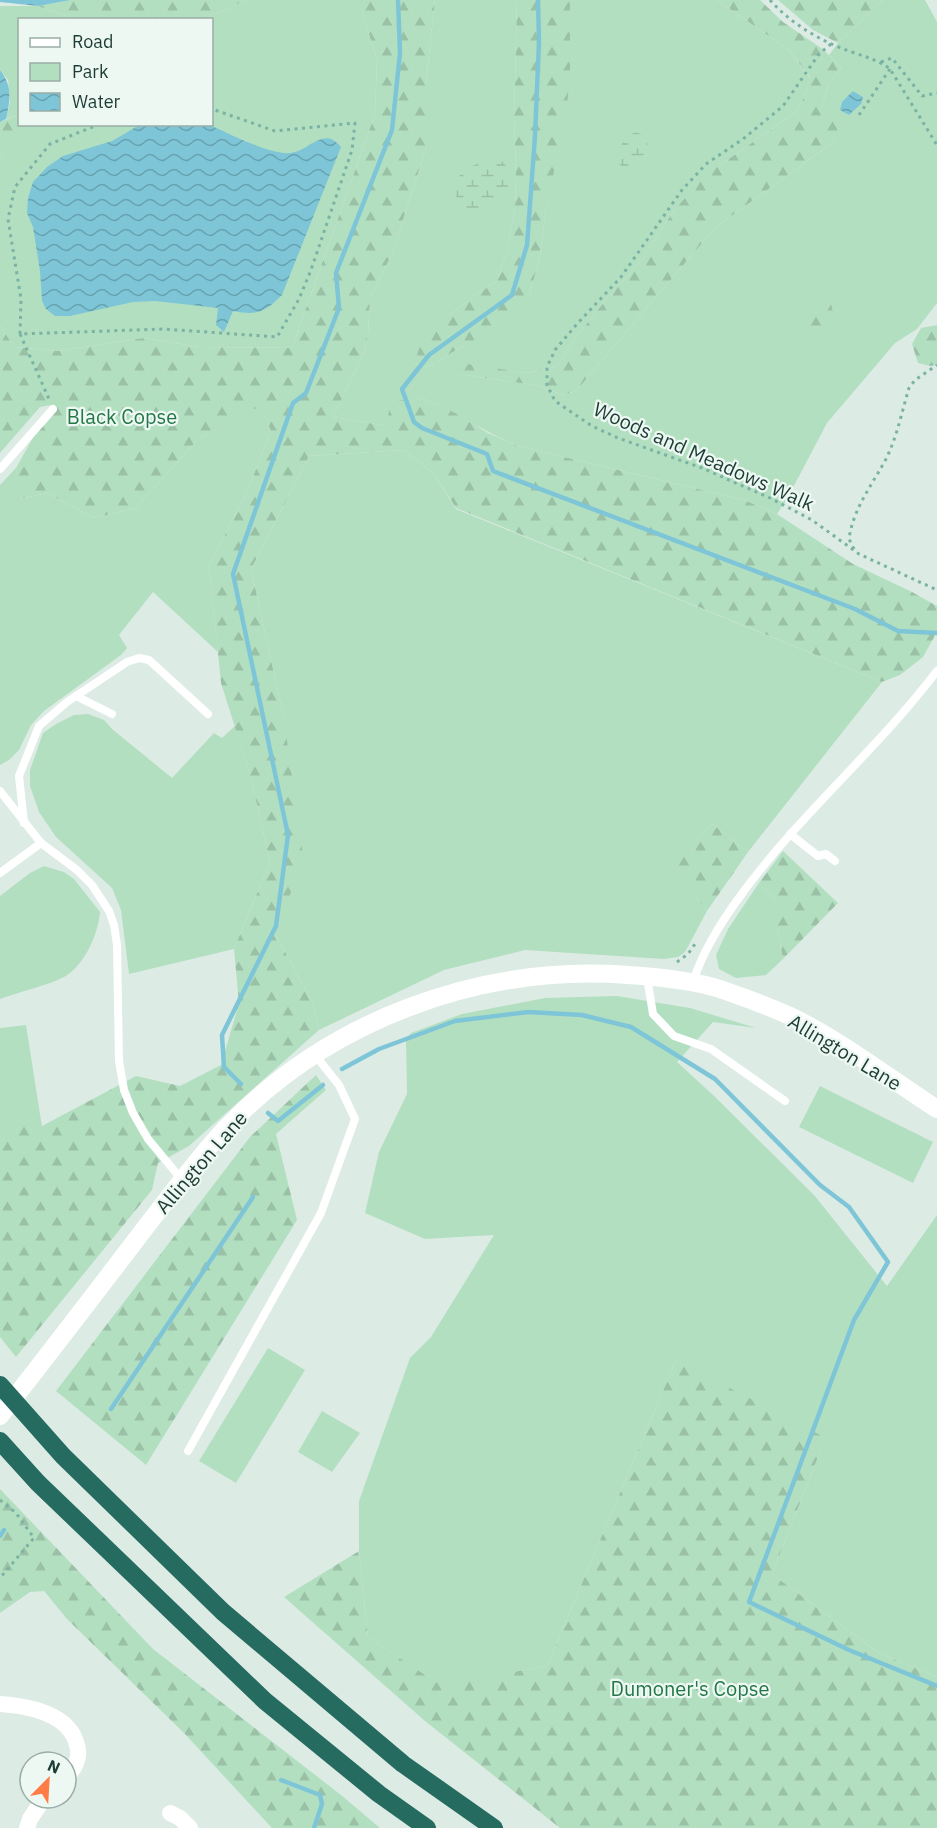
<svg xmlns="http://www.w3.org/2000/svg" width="937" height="1828" font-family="'IBM Plex Sans',sans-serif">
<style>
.green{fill:#b3dfc1}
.forest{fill:url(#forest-firs)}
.wetland{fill:url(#wetland-marsh)}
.water{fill:url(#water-waves)}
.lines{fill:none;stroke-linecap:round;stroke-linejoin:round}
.stream{stroke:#7ec6d7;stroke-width:4.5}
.path{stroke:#7ab2a3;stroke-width:3;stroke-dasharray:3 4.5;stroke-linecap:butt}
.lane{stroke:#fff;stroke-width:8}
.street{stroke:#fff;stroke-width:16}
.secondary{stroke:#fff;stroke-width:18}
.highway{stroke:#266b60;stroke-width:18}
.labels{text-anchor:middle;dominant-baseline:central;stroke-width:4.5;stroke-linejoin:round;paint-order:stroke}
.park-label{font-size:20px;fill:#237747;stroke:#eef8f3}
.street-label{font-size:20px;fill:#1d3c35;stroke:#eef8f3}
</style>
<defs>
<pattern id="forest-firs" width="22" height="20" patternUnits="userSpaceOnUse" patternTransform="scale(1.5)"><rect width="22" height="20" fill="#b3dfc1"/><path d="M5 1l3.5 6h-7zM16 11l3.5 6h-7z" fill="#9ac0a6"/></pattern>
<pattern id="wetland-marsh" width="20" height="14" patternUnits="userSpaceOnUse" patternTransform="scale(1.5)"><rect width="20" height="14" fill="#b3dfc1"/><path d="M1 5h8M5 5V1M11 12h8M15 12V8" fill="none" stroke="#9ac0a6"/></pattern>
<pattern id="water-waves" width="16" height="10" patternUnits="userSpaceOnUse" patternTransform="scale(1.5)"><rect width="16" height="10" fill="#7ec6d7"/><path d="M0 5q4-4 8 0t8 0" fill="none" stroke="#67a2af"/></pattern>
</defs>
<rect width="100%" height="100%" fill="#ddebe5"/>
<g class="green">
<polygon points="246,0 361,0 361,8 377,60 375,114 292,348 199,347 144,338 57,351 14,347 0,325 0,156 27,130 24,125 212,124 212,20 182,19 219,13"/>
<path d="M435,0H517L514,119L516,174L515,208L507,252L496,282L474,296L451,314L414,364L429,367L464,345L529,297L540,255L546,209L570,75V0H717L789,50L810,78L804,97L796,112L720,165L673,212L640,262L605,301L576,337L556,367L526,373L460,364L459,374L535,385L563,395L576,391L715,228L836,140L822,106L829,83L841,68L829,55L838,43L883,0H925L937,22V303L917,329L895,343L827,423L787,499L777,514L744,500L518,446C485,432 454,412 420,397L387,426L333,417L364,353L368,334L370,298L392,254L426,148V82Z"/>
<polygon points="0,6 38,6 75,19 20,20 19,117 18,115 6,119 10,102 8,80 0,70"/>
<polygon points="260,405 271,431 247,492 209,566 218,652 153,592 119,635 127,648 121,655 44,711 31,725 19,750 9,760 0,765 0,485 16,468 21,499 47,493 94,518 136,508 199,438"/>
<polygon points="404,450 434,474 456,509 882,682 748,852 713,824 670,862 707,911 685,952 678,957 664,959 525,950 444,970 319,1030 313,1003 274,932 284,719 251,569 309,456"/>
<polygon points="88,714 104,720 112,729 172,778 214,733 222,738 235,726 251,778 270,862 234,949 129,974 121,910 112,888 56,837 39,812 30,786 30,770 43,733 56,724 74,715"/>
<path d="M44,866L64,872L74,879L100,912C98,935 84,966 64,977C47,986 18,992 0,999V896L30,873Z"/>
<polygon points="759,883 777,901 777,927 783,959 766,975 736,978 719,969 716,955 728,929"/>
<polygon points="617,996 690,1008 756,1028 713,1022 677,1062 713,1095 814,1195 887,1286 937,1215 937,1677 879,1653 772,1574 820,1452 676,1360 547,1666 440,1686 368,1637 359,1551 359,1501 410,1358 431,1337 494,1235 425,1239 365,1213 379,1152 407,1094 406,1039 411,1033 462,1014 545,998"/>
<polygon points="26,1025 42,1127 0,1126 0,1028"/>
<polygon points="820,1086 933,1142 913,1183 799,1127"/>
<polygon points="268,1348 305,1370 236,1483 199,1461"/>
<polygon points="322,1411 360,1433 332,1472 298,1452"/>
</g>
<g class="forest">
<polygon points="71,0 246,0 219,13 182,20 75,19 38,6"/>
<polygon points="361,0 435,0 426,82 426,148 392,254 370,298 368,334 364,353 333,417 387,426 390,402 420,397 455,413 488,433 518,446 744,500 777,514 853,564 912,592 937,606 937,632 923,657 900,675 882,682 456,508 434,474 404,450 309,456 251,569 284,719 304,862 274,932 313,1003 319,1030 189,1146 158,1163 152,1190 16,1357 0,1337 0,1126 42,1126 136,1076 180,1086 221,1065 239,1003 234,949 270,862 251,778 221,683 209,566 247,492 271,431 260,406 199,438 136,508 94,518 47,493 20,499 16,468 51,405 40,407 0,453 0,325 14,347 57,351 144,338 199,347 292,348 375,114 377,60 361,8"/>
<polygon points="517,0 570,0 570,75 566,115 546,209 540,255 529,297 510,322 464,345 429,367 414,364 420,346 451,314 474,296 496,282 507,252 515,208 516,174 514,119"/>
<polygon points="717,0 760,0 783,22 824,50 841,68 829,83 822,106 845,121 836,140 715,228 576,391 563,395 535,385 458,374 460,363 526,373 556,367 576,337 605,301 640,262 673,212 703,177 796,112 804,97 810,77 789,50"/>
<polygon points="778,0 883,0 838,43 813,30"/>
<polygon points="18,115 20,124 24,125 28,130 0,156 0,122"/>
<polygon points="816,303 831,304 835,320 832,332 818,334 806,328 804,317"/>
<polygon points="937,325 937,365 930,366 918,363 912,344 921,328"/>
<polygon points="713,824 748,852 707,911 669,862"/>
<polygon points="783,851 838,903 783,959 777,927 777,901 759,883"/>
<polygon points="316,1075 326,1090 276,1134 297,1220 146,1465 56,1391 250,1137"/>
<polygon points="676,1360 820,1435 820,1452 772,1574 879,1653 937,1677 937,1828 560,1828 425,1721 284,1597 359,1551 368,1637 440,1685 547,1666"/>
<polygon points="0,1489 153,1649 341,1795 380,1828 272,1828 184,1733 67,1619 44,1591 30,1592 0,1613"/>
</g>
<g class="wetland">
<path d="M635,132L646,136C651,152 645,168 626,169L616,162C618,148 622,140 635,132Z"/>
<polygon points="487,160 502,161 511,172 507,191 499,200 483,209 467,208 458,202 454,189 459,176 472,166"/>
</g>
<g class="water">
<polygon points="0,0 71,0 38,6 0,2"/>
<path d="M0,70C13,86 10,101 6,119L0,122Z"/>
<polygon points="853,91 863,97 861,104 849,115 840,110 842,102"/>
<path d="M141,124C162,124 185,121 206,124C213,126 221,130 227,133C245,141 265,151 284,153C308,156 322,123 341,147L282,295C265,312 257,316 233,311L224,332L216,325L218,308L155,301L133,302L70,316H55L46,309L42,301L40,271L33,227L27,213L28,198L33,182L47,167L63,156L112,141Z"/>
</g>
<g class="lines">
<g class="stream">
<polyline points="538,0 539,42 535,136 527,245 512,295 429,355 402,389 414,422 422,428 487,454 493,471 855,609 898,631 937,633"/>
<polyline points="342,1069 379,1049 455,1021 528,1012 582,1015 631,1027 715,1079 820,1185 849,1207 888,1262 854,1320 749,1602 849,1650 937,1686"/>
<polyline points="241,1084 224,1067 222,1035 276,926 288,835 233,574 293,403 306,393 339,308 336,273 392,130 400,53 398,0"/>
<polyline points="268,1113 278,1121 323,1085"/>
<polyline points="111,1409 253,1197"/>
<polyline points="0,1536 4,1530"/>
<polyline points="281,1780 320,1795 322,1804 314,1828"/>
</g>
<g class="path">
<path d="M770,0C791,24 822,42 852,52C866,57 878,60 890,69L937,145"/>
<polyline points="831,44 819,54 783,106 743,139 706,164 682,190 621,277 577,324 555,350 547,367 547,385 555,401 592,426 618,438 702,468 770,498 812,520 859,554 937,590"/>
<polyline points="881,62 892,58 922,96 937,93"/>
<polyline points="859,115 890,69"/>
<polyline points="100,124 50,144 15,187 8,219 21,299 20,334 164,329 277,337 299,299 311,270 352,150 355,123 275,131 212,109"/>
<polyline points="20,334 49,399"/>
<path d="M854,549L849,539C853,509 872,485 886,459C897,437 902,411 909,388L915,380L937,365"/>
<polyline points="677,962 688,954 695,944"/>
<polyline points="0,1500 16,1513 34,1538 0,1578"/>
</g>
<g class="lane">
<polyline points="0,469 53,409"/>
<polyline points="76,696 112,714"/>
<polyline points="0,791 41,843 77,870 92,885 109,911 114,925 117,945 119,1061 124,1090 133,1113 148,1139 182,1180"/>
<polyline points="24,823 19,776 39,726 67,702 127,662 139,658 149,660 208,714"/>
<polyline points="790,834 818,856 826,854 835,861"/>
<polyline points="0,873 41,843"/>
<polyline points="647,977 653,1014 674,1036 711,1049 785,1101"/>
<path d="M693,982C703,950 721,922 741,895C800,814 877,750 937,671"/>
<polyline points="188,1451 321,1213 355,1119 339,1085 315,1055"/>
</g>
<g class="street">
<path d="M0,1704C28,1706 69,1713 77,1745C81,1758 75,1768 66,1778"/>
<polyline points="170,1813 180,1818 190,1828"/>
<polyline points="27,1828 30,1819 44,1798"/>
</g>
<path class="secondary" d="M0,1416C49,1354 97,1291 145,1228C171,1195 196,1160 225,1129C328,1020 480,964 628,975C659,977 691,980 720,989C743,997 768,1006 790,1016C842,1041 889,1078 937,1109"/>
<g class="highway">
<polyline points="0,1385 63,1456 223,1612 403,1764 494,1828"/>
<polyline points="0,1441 38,1483 265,1701 379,1794 427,1828"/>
</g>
</g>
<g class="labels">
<g class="park-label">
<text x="122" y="416">Black Copse</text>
<text x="690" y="1688">Dumoner's Copse</text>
</g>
<g class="street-label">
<text transform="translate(704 456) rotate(24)">Woods and Meadows Walk</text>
<text transform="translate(845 1052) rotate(31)">Allington Lane</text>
<text transform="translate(201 1162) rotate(-49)">Allington Lane</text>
</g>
</g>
<rect x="18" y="18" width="195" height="108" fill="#eef8f3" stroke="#9aada7" stroke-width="1.5"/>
<rect x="30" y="38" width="30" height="9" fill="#ffffff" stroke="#9aada7" stroke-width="1.5"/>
<text x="72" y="48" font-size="18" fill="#1d3c35">Road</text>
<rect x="30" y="63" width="30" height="18" fill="#b3dfc1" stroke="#9aada7" stroke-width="1.5"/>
<text x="72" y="78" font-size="18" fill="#1d3c35">Park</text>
<rect x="30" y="93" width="30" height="18" fill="url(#water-waves)" stroke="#9aada7" stroke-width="1.5"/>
<text x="72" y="108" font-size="18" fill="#1d3c35">Water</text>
<g transform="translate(48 1780) rotate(24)"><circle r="28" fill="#eef8f3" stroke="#9aada7" stroke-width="1.5"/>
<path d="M0-4.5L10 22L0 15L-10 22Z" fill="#ff7c47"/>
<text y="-9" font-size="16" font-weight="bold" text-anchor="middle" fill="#1d3c35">N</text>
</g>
</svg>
